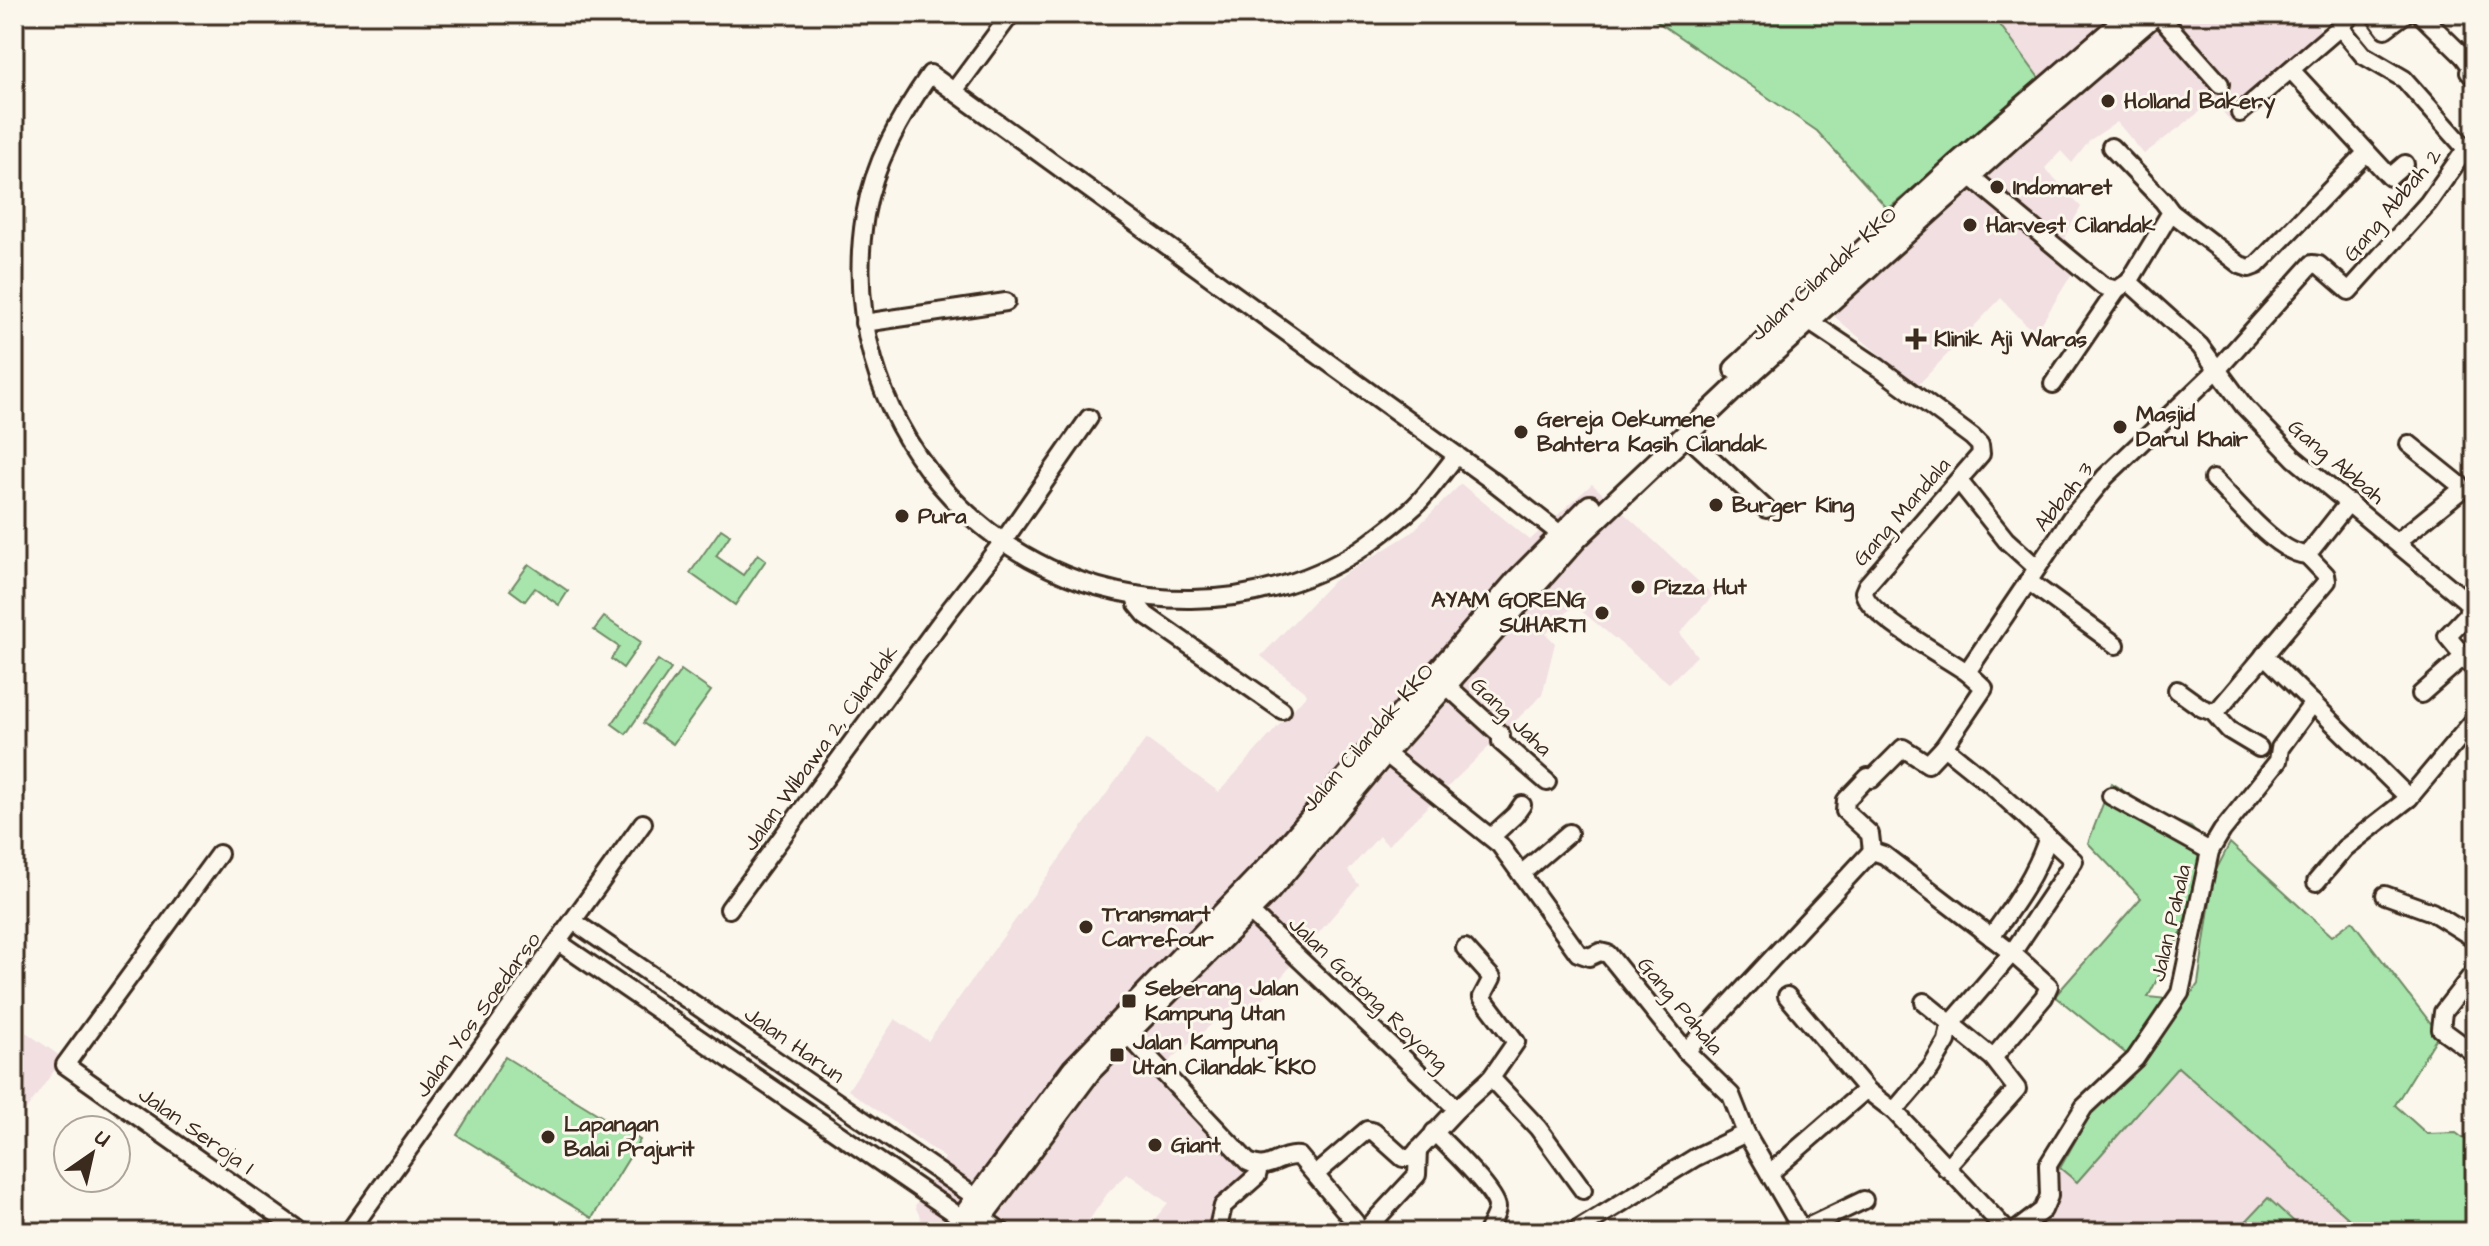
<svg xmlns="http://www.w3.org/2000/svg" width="2489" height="1246" font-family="'Architects Daughter',sans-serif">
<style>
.built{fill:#f1dfe1}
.green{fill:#a7e5ac;stroke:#718865;stroke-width:2}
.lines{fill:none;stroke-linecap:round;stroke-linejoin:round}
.minor-casing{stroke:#3b2a1e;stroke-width:22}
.tertiary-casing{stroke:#3b2a1e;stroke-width:26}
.minor{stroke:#fbf7ec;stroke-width:16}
.tertiary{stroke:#fbf7ec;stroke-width:20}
.poi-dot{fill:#3b2a1e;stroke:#fbf7ec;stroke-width:3}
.labels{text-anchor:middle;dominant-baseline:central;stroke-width:6;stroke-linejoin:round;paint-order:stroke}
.poi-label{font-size:22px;font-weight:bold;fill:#3b2a1e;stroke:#fbf7ec;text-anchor:start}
.street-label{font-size:22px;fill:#3b2a1e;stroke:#fbf7ec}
</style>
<rect width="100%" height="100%" fill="#fbf7ec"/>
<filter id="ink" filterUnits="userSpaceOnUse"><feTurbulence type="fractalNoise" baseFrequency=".0125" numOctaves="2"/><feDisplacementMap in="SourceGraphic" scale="16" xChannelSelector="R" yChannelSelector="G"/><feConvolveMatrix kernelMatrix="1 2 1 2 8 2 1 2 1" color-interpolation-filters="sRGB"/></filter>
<g filter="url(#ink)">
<g class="built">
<polygon points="1992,14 2308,14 2330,42 2232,123 2214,101 2144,154 2117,122 2090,140 2072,163 2061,151 2045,168 2081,207 2064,238 2081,259 2035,334 2001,298 1917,386 1804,291 1888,209 2041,82"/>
<polygon points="1461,484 1530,540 1592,484 1713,595 1680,633 1697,656 1669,683 1574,605 1546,634 1555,643 1542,695 1388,845 1379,836 1348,871 1359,885 1252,1012 1237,1002 1166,1064 1260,1168 1205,1229 1193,1221 1184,1232 1144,1232 1168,1203 1127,1173 1107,1194 1081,1232 927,1232 915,1206 945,1158 848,1090 895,1019 928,1041 1146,739 1219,792 1307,694 1261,656 1332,582 1411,533"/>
<polygon points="14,1024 63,1058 14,1127"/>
<polygon points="2178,1067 2364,1232 2009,1232 2042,1203 2060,1168 2077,1181"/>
</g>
<g class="green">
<polygon points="1646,14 1992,14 2042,82 1888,209 1817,131"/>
<polygon points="721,529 730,535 716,556 743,575 758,554 766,560 735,605 690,573"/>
<polygon points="529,564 568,591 559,605 535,588 525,601 510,590"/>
<polygon points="604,617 641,642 623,668 611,659 619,647 594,630"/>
<polygon points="658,660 671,669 626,734 612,724"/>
<polygon points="681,670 711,691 673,744 643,723"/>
<polygon points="2111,783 2167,818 2191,827 2205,843 2194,879 2184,927 2148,997 2186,1001 2198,984 2214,874 2230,843 2332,936 2352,921 2439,1034 2395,1105 2427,1134 2456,1133 2475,1147 2475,1232 2364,1232 2178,1067 2077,1182 2060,1168 2096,1104 2140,1065 2055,996 2141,898 2088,843"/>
<polygon points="505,1057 640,1140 592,1218 457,1135"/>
<polygon points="2268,1198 2302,1229 2299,1232 2236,1232"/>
</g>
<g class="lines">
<defs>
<g id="minor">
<polyline points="2158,14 2220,84"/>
<polyline points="2352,14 2340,27 2363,55 2404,79 2475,159"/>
<polyline points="2374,14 2385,29 2405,14"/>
<polyline points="2420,14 2463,56 2471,61 2475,61"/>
<polyline points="2464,57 2471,67 2469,72 2475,78"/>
<polyline points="2291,70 2390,177 2405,164"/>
<polyline points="954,91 1011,14"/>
<polyline points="2240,113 2340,27"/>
<polyline points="2111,147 2163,201 2171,212 2129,282"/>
<polyline points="1963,170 2103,286 2117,290 2129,282 2200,346 2244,406 2294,458 2464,599 2469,605 2467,615 2447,636 2475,670"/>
<polyline points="2171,212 2240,265 2249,268 2257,265 2366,153"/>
<path d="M1810,322L1879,368L1972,437L1980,445L1981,454L1867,585L1864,592C1866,614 1945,657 1965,671C1972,676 1978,682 1984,688L1944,747L1928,764L1903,748L1872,779"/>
<polyline points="864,323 1006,302"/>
<polyline points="2053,384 2117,290"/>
<polyline points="1685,434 1766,509"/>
<path d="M1457,455C1443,472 1430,491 1415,506C1400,520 1383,533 1368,544C1319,580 1251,599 1191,599C986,601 832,416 865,215C874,163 900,117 930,74L1495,483L1569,541"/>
<path d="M2213,479C2235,500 2277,554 2307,555"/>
<polyline points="1959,481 2006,540 2037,568"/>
<polyline points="2397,542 2461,490 2460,485 2409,444"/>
<polyline points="2028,581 2116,645"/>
<polyline points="1135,595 1137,604 1146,615 1282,710"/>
<polyline points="2264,655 2409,798"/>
<polyline points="1967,672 2071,518 2088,498 2105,477 2218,369 2312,264 2319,265 2349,291 2428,203 2466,149"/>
<polyline points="1445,684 1501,735 1501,742 1547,782"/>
<polyline points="2177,690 2202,708 2213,712 2229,730 2259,748"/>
<polyline points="2421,694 2463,657"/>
<polyline points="2213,712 2219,709 2327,581 2326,575 2307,555 2349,502"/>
<polyline points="1385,753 1500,845 1578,953 1589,957 1600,952 1608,954 1686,1051 1731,1095 1746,1133 1803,1232"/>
<polyline points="1868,777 1846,800 1845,811 1870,834 1872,851"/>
<polyline points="2111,796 2210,851"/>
<polyline points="1491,837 1515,815 1522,805"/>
<polyline points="1872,851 1884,855 2012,953 2049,986 2044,997 1993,1058"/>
<polyline points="219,854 65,1065 301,1232"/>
<polyline points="1521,874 1569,833"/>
<polyline points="2316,882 2345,848 2409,798 2475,719"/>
<polyline points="2385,895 2432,912 2475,939"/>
<polyline points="729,909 948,612 1002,543 1089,418"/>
<polyline points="1249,911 1457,1109"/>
<polyline points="573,921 987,1205"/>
<path d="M1991,937C2014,905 2036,875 2048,837"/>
<polyline points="558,942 969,1223"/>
<polyline points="1465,948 1492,978 1482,997 1516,1042 1491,1078"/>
<polyline points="2475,971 2443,1012 2441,1029 2475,1054"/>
<polyline points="1787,996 1868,1091"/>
<polyline points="1924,1002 1993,1058 2017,1089 1946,1168"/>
<path d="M1126,1033L1248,1162C1271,1173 1276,1154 1299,1156L1355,1222L1357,1232"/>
<polyline points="1686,1051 1872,851"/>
<polyline points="1894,1111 1931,1068 1947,1041 1950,1025 2012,953 2074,861 1990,784 1944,747"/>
<path d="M1434,1132C1446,1144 1497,1193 1497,1207C1497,1215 1490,1225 1487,1232"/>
<polyline points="1770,1173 1862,1093 1868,1091 1894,1111 2008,1232"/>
<polyline points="1316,1174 1367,1130 1374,1132 1403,1158 1411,1158 1457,1109 1491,1078 1538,1128 1583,1190"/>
<polyline points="981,1217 1002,1232"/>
<polyline points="349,1232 643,823"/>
<polyline points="1217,1232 1223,1206 1257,1176 1259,1167"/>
<polyline points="1364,1232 1417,1175 1418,1150"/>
<polyline points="1574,1232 1696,1157 1746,1133"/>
<polyline points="1797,1232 1864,1200"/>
<polyline points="2014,1232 2043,1210 2049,1196 2048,1165 2084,1107 2135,1059 2180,993 2210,851 2222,831 2278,761 2280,748 2313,703"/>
</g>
<g id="tertiary">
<polyline points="1735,369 1957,164 2131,14"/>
<polyline points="952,1232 1073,1069 1280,854 1516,581 1590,506"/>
<polyline points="970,1232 1091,1070 1270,890 1385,753 1577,538 1755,369 2016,134 2155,14"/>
</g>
</defs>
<use href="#minor" class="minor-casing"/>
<use href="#tertiary" class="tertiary-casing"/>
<use href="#minor" class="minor"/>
<use href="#tertiary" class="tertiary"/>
</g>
</g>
<g class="poi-dot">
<circle cx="2108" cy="101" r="8"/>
<circle cx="1997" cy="187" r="8"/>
<circle cx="1970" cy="225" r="8"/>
<path d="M1912 327h8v8h8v8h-8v8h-8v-8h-8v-8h8z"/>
<circle cx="2120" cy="427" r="8"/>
<circle cx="1521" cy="432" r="8"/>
<circle cx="1716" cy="505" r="8"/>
<circle cx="902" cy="516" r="8"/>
<circle cx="1638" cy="587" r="8"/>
<circle cx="1602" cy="613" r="8"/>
<circle cx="1086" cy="927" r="8"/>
<rect x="1121" y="993" width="16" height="16" rx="4"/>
<rect x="1109" y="1047" width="16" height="16" rx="4"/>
<circle cx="548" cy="1137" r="8"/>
<circle cx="1155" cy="1145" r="8"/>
</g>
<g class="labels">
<g class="poi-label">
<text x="2124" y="101">Holland Bakery</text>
<text x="2013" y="187">Indomaret</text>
<text x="1986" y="225">Harvest Cilandak</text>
<text x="1934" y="339">Klinik Aji Waras</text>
<text x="2136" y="414">Masjid<tspan x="2136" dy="25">Darul Khair</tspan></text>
<text x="1537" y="419">Gereja Oekumene<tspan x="1537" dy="25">Bahtera Kasih Cilandak</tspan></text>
<text x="1732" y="505">Burger King</text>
<text x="918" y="516">Pura</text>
<text x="1654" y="587">Pizza Hut</text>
<text x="1586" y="600" text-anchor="end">AYAM GORENG<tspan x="1586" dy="25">SUHARTI</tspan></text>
<text x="1102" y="914">Transmart<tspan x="1102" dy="25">Carrefour</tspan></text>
<text x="1145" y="988">Seberang Jalan<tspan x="1145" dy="25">Kampung Utan</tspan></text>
<text x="1133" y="1042">Jalan Kampung<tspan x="1133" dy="25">Utan Cilandak KKO</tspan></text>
<text x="564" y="1124">Lapangan<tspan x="564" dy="25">Balai Prajurit</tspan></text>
<text x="1171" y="1145">Giant</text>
</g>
<g class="street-label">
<text transform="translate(2393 205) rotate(-50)">Gang Abbah 2</text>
<text transform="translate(1824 274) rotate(-42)">Jalan Cilandak KKO</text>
<text transform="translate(2336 462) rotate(40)">Gang Abbah</text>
<text transform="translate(2064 497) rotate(-52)">Abbah 3</text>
<text transform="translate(1902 512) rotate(-49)">Gang Mandala</text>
<text transform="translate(1511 717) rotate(44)">Gang Jaha</text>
<text transform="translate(1368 738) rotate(-49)">Jalan Cilandak KKO</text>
<text transform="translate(821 748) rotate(-54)">Jalan Wibawa 2, Cilandak</text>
<text transform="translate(2171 923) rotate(-77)">Jalan Pahala</text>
<text transform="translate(1368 994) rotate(44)">Jalan Gotong Royong</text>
<text transform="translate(1680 1006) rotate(50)">Gang Pahala</text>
<text transform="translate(478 1015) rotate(-54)">Jalan Yos Soedarso</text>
<text transform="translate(794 1045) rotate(35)">Jalan Harun</text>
<text transform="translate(196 1131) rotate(35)">Jalan Seroja I</text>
</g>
</g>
<rect width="2489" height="1246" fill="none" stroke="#fbf7ec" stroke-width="48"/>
<rect x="24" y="24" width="2441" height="1198" fill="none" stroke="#3b2a1e" stroke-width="3" filter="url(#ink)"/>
<g transform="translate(92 1154) rotate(34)"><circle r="38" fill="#fbf7ec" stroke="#aea59a" stroke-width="2"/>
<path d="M0-6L14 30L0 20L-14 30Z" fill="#3b2a1e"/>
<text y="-12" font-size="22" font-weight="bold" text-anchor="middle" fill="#3b2a1e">U</text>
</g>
</svg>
